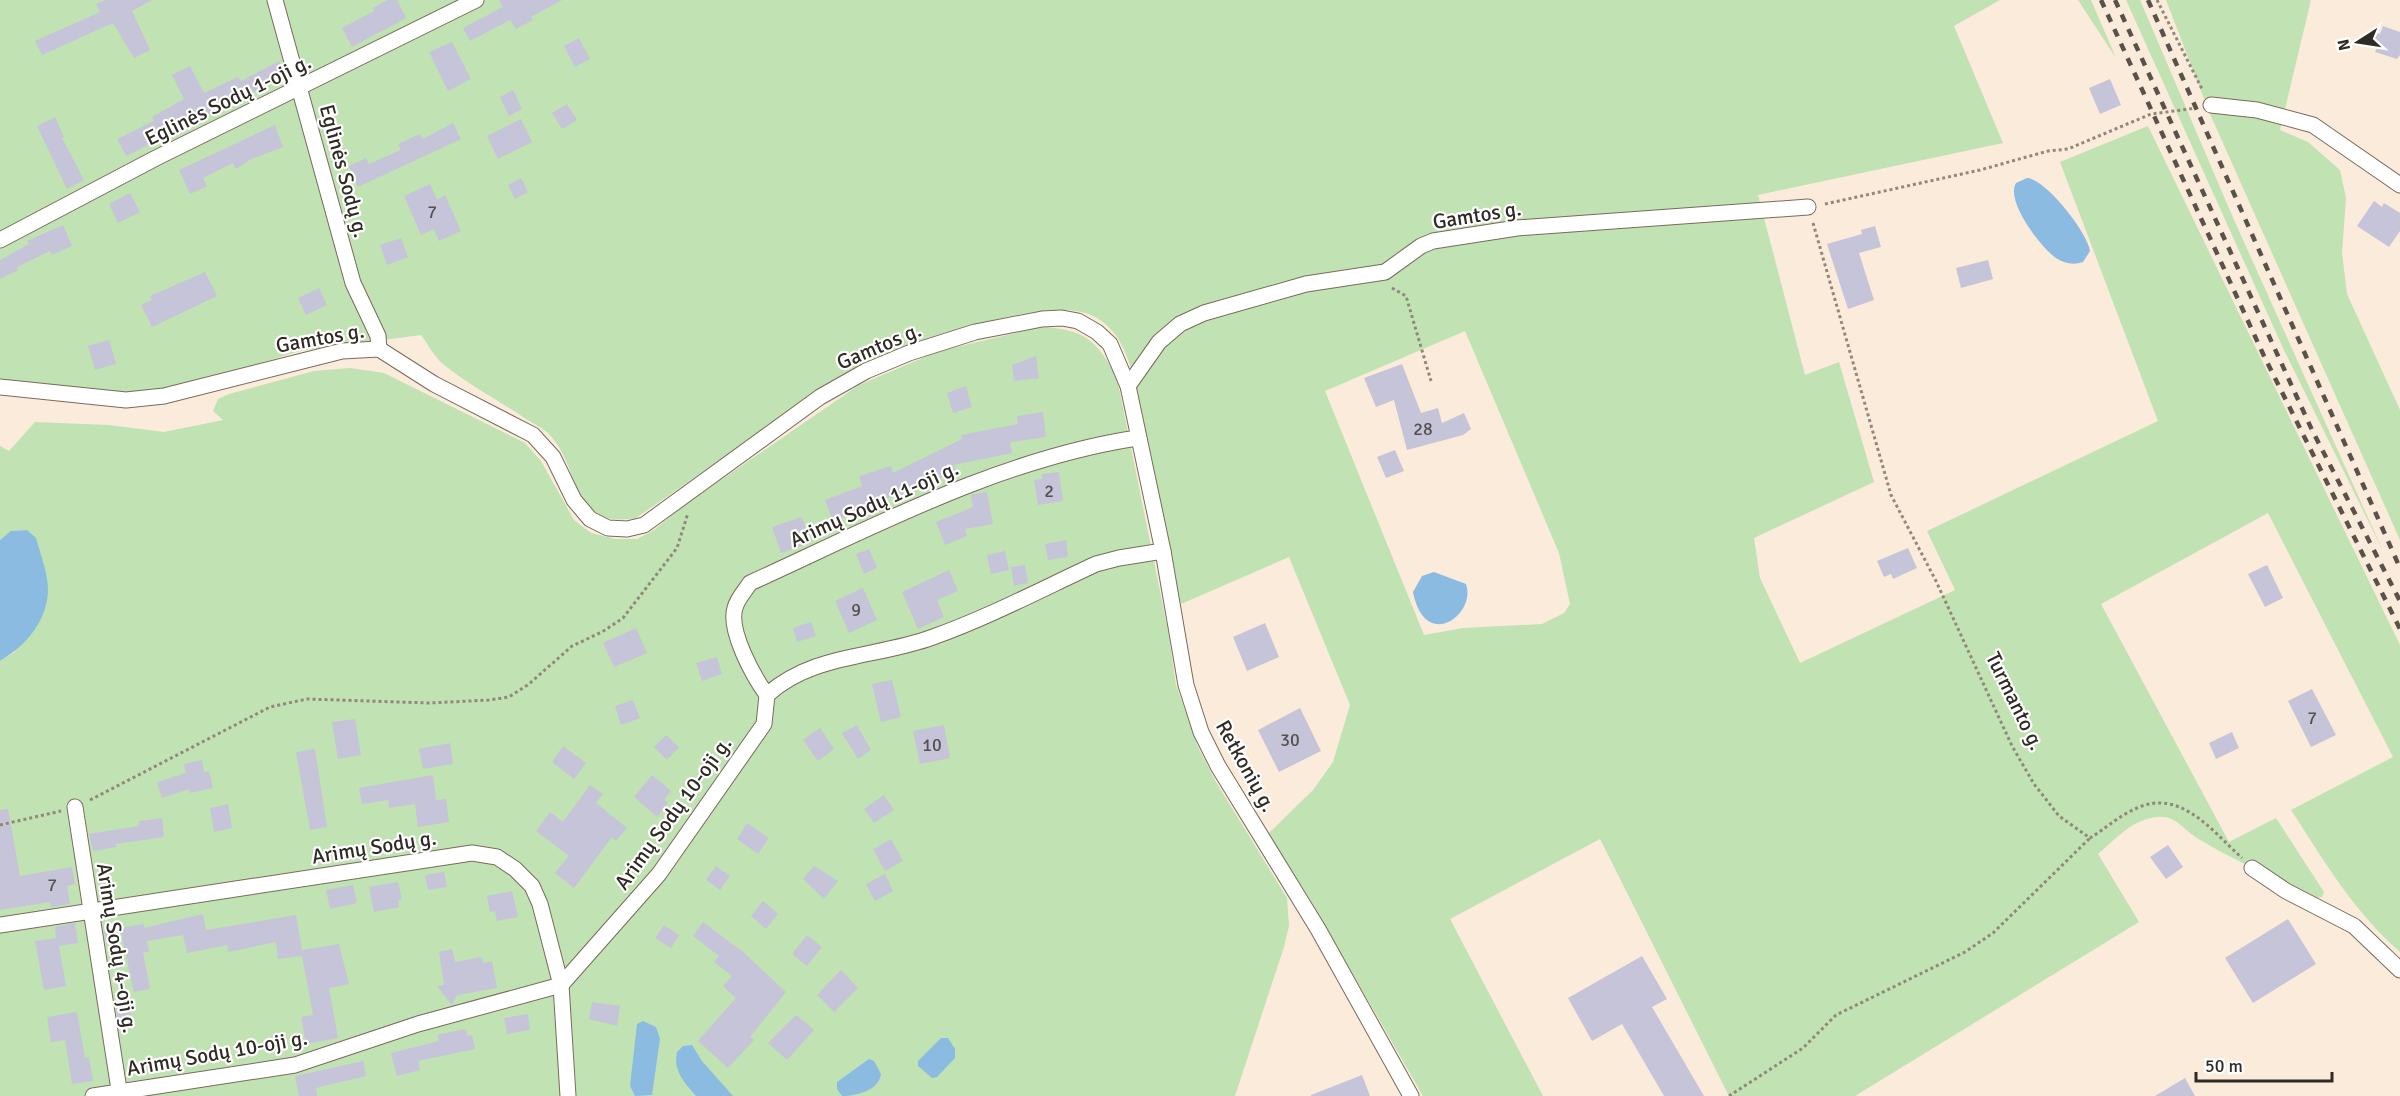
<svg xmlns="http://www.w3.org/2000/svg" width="2400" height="1096" font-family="Signika,sans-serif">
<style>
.green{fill:#c1e2b3;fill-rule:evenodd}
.water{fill:#8cbbe2}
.building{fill:#c6c4d8}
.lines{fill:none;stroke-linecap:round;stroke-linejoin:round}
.minor-casing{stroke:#796b5c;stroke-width:17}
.path{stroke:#92877b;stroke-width:3;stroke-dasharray:3 3;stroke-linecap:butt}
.minor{stroke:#fff;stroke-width:15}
.rail{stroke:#5a524a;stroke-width:4.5;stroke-dasharray:8 8;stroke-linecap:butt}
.labels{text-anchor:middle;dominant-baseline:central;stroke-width:4.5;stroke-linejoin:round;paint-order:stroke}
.number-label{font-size:18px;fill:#565051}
.street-label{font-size:21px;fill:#302a24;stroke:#fff}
</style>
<rect width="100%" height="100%" fill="#fbebda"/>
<g class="green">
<path d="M0,0H2000L1954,26L2003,143L1758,195L1805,375L1839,362L1874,482L1754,538L1760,578L1800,663L1955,590L1927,531L2158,421L2060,162L2148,126L2400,645V952C2354,912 2324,861 2291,810L2393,757L2268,513L2101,604L2229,842L2276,818L2324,892L2322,897L2316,898C2276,879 2235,861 2197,838C2184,830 2175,815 2158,817C2132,819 2117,838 2098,854L2139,922L1855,1096H1729L1600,839L1450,919L1543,1096H1423L1308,896L1268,834L1313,790L1333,762L1350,705L1289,557L1181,604L1136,385C1128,357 1120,328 1091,315C1042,292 880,353 835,380L636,518C568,530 582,465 547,432C539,426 528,421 520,415C494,398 466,383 443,364C434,357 428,344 421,335L300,351L180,388L135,393L0,379ZM1465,331L1559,553L1570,604L1564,613L1542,624L1463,628L1424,635L1325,391Z"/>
<polygon points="2078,0 2091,0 2116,58"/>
<polygon points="2126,0 2140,0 2231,213 2383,551 2283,348"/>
<polygon points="2166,0 2311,0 2280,130 2308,142 2340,170 2346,198 2342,253 2347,294 2400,410 2400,540 2210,114"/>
<path d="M1041,327C1084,329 1097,340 1117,378L1168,631L1176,685L1198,747L1216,782L1287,898L1289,926L1284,947L1235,1096H0V661L15,652L27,530L12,531L0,540V446L9,451L35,422L109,425L164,432L223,420L213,411L218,399L229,394L314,371L350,368L384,373L525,443L541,461L574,520L591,533L616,539H637L654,530L683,506L859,385L939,351Z"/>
</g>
<g class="water">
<path d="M2027,178C2046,179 2087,232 2090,251L2083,262C2074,265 2065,264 2056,258C2041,248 2005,201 2016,183Z"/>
<path d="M27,530L36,538C40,553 48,573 48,589C48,620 26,646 0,661V540L11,531Z"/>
<path d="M1434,572L1466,584C1477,614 1425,653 1413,592L1422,576Z"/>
<polygon points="643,1021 656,1027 660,1039 652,1095 635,1096 630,1086 637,1024"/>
<polygon points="941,1038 948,1038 955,1049 955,1058 937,1077 932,1078 918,1066 918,1061"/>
<path d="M692,1045L702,1061L733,1096H696C684,1082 673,1071 677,1052L683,1046Z"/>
<path d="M869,1059L874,1061L881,1074C879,1091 855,1096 842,1096L837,1089V1082Z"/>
</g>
<g class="building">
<polygon points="105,0 152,0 132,11 150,50 134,58 113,23 42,55 35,41 100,12 96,4"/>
<polygon points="388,0 397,0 406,18 352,47 342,28 374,11 373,8"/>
<polygon points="499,0 562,0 531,17 533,20 516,29 510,20 470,41 463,28 503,7"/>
<polygon points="2383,26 2400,32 2400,55 2397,59 2375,52 2377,47 2370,45 2375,32 2380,34"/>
<polygon points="579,38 590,59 575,67 564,46"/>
<polygon points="452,42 471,79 448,91 429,52"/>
<polygon points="279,61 286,76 126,156 117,139 154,121 152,117 184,99 172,75 190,66 204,93 238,77 241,81"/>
<polygon points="2110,79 2121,105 2100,114 2089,88"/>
<polygon points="513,90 522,109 509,116 500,97"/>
<polygon points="567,104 577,120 562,129 552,113"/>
<polygon points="55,117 64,137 62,138 84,180 67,189 37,126"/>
<polygon points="521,119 532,142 498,159 487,136"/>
<polygon points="453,123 461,139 358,187 349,166 366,158 369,164 401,150 398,144 420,134 423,139"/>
<polygon points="275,125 283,147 251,159 236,169 233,163 203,178 207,186 190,194 179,170"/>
<polygon points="521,178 528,192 515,199 508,185"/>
<polygon points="430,184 437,200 445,195 461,231 439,241 434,229 421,235 404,196"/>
<polygon points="130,193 140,212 118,223 109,204"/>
<polygon points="2374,201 2382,207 2384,203 2400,213 2400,231 2389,247 2357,226"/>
<polygon points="63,225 72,246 52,255 50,251 17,267 18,270 0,279 0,260 29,244 27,241"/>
<polygon points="1875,226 1881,247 1859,253 1874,300 1848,309 1827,244 1862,234 1861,230"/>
<polygon points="401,238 408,257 387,265 380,245"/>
<polygon points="1988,260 1993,279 1961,288 1956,268"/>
<polygon points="205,272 217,296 152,327 141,305 152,300 150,296"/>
<polygon points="319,288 327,305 306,315 298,298"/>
<polygon points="109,340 116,364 95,370 88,346"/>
<polygon points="1036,356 1039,378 1014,381 1012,365"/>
<polygon points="1402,364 1421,413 1438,408 1442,423 1464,413 1471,429 1463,435 1407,450 1394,400 1376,407 1364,378"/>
<polygon points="966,386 972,407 953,413 947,393"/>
<polygon points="1043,412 1046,437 1010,442 1012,453 953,465 956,471 923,487 864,505 866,509 833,521 825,500 862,486 859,476 891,466 893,473 962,439 961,435 1018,424 1017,416"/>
<polygon points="1395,450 1404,471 1386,478 1377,457"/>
<polygon points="1059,472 1063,501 1038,505 1034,480 1042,479 1042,474"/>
<polygon points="987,492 993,524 965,529 967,536 945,545 936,522 973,507 971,495"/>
<polygon points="802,517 811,543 781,553 772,527"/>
<polygon points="1066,540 1068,557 1048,560 1045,544"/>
<polygon points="1908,548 1917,568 1893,579 1891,574 1884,577 1877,561"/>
<polygon points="869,549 877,568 864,574 856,554"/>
<polygon points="1005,551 1009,570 991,574 987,555"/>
<polygon points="1025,565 1028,583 1014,586 1011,567"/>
<polygon points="2267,565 2283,598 2265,607 2248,574"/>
<polygon points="949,570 958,591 937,600 944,617 918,629 902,592"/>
<polygon points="863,588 877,620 849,633 835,601"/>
<polygon points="811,622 816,636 797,642 793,628"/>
<polygon points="1265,623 1279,657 1247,671 1233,637"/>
<polygon points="636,628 647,653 614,667 603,643"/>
<polygon points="717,657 722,674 702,681 696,663"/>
<polygon points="892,680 901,717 881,722 872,684"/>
<polygon points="2312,689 2336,735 2311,747 2288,701"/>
<polygon points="633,700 640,718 621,725 615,706"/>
<polygon points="1300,708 1321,751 1279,772 1258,730"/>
<polygon points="355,719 361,755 338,759 332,722"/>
<polygon points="857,725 871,750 858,759 842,733"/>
<polygon points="944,725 950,758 920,764 913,731"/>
<polygon points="820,728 834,749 818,761 803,740"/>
<polygon points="2232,732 2239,748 2216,759 2209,743"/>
<polygon points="666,735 679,747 667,760 654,747"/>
<polygon points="450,743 453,764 423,769 419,749"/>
<polygon points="563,746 586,763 574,779 552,762"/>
<polygon points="315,749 327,827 310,830 296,752"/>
<polygon points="202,760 204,772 209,771 213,788 190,793 189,789 162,798 157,782 186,773 184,764"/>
<polygon points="433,775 436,800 446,799 449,822 418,827 415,804 389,808 388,800 362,804 359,788"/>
<polygon points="652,775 671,791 664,800 668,803 657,817 634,797"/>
<polygon points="590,785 603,794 596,803 627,828 616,841 612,837 574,888 555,873 569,856 536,831 550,812 563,822"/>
<polygon points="884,795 894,810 874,823 864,809"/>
<polygon points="228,804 232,828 214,832 210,808"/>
<polygon points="8,809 20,876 72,867 75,884 67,886 70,904 51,907 50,902 0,910 0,810"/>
<polygon points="162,818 164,837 116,844 116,847 93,851 89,834 139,826 139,821"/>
<polygon points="747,823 769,838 758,854 737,839"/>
<polygon points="891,839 903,861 885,871 873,849"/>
<polygon points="2168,845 2183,867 2166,879 2150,857"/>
<polygon points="716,866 730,876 720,890 706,880"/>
<polygon points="814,866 838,881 824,899 803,879"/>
<polygon points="444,872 447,887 428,890 425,875"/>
<polygon points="885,874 893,891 875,901 866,884"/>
<polygon points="398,882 402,899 398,900 399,907 374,912 369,887"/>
<polygon points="353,885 357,903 330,909 326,890"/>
<polygon points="512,891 518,917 497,921 495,911 490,912 487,896"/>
<polygon points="763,901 778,914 766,929 751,916"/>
<polygon points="203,914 206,930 296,915 302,950 339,944 349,984 329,988 338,1038 306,1044 301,1017 313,1015 302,956 278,959 276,942 228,952 227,945 187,953 183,935 147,941 149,952 143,952 150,989 134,992 120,928 144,924 144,928"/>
<polygon points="2288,919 2316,964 2253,1003 2225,958"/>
<polygon points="703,922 743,952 786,992 750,1037 754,1040 728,1068 698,1041 736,998 723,986 732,976 714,962 719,956 693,936"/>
<polygon points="75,923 78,943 59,946 66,986 44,990 35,941 56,938 55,927"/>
<polygon points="116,924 120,939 106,942 103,926"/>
<polygon points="664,925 679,935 671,948 655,938"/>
<polygon points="807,935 822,947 807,966 792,954"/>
<polygon points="452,949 455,962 482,957 483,963 492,961 497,988 457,995 452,1005 437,986 444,985 439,952"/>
<polygon points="1642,956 1667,999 1652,1007 1704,1096 1664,1096 1622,1024 1592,1041 1568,998"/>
<polygon points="841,970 858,988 834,1012 817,995"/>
<polygon points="128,1000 132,1019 118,1021 115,1002"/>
<polygon points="592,1002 620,1006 617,1026 589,1019"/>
<polygon points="77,1012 85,1058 89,1057 93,1081 72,1084 65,1040 51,1042 47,1017"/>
<polygon points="528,1014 530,1030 507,1034 504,1018"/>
<polygon points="796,1015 814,1030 787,1060 768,1043"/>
<polygon points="466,1029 467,1036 472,1035 475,1049 418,1061 420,1070 397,1076 391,1053 439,1041 437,1035"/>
<polygon points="363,1061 366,1076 316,1088 317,1096 299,1096 295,1076"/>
<polygon points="1362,1075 1370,1096 1311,1096 1311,1095"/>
<polygon points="2185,1078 2195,1096 2155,1096"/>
</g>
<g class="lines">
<defs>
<g id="minor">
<polyline points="275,0 353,283 378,336 379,349"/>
<polyline points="2211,105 2257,110 2313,125 2400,185"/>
<polyline points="0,240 156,158 476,0"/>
<polyline points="1128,386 1159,342 1180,324 1204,313 1306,284 1385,272 1421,246 1433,241 1517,228 1808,207"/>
<polyline points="0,387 126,400 164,396 342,351 379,349 434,384 533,435 553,457 574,500 590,519 608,528 627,529 644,525 820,397 866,371 909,353 975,332 1042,319 1062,318 1078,321 1097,332 1110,344 1128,386 1163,551 1186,685 1201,732 1218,766 1318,929 1411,1096"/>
<path d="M767,695C753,676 728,630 735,608C737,599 745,591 750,583C875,526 1000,459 1137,438"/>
<polyline points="75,807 120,1096"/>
<polyline points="2252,868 2286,891 2354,926 2400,970"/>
<polyline points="0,925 472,853 497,857 515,869 532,886 540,904 561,985 568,1096"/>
<path d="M93,1096L295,1065L418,1024L561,985L659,874L764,724L767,695C813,653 877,658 933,637C989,617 1042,589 1096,564L1119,558L1163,551"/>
</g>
</defs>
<use href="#minor" class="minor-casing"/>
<g class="path">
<polyline points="2157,0 2203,91"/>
<polyline points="1825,204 1980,170 2048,151 2068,149 2151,114 2197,108"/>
<path d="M1813,223L1891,495L1936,581L2012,746L2034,784L2059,816L2090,838C2105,829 2120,815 2137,808C2181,788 2213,832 2242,858"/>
<polyline points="1392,288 1406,296 1431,381"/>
<polyline points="90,800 270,707 307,699 429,703 489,700 509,697 529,684 572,646 602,632 623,618 677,548 688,513"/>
<polyline points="0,825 61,811"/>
<polyline points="1729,1096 1803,1048 1836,1015 1965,952 1993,933 2090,838"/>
</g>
<use href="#minor" class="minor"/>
<g class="rail">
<polyline points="2101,0 2264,356 2400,629"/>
<polyline points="2115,0 2312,430 2400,601"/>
<polyline points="2148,0 2400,568"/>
</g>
</g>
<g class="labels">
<g class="number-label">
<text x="432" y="212">7</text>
<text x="1423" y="429">28</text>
<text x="1049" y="491">2</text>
<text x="856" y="610">9</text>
<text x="2312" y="718">7</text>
<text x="1290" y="740">30</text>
<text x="932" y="745">10</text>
<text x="52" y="885">7</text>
</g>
<g class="street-label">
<text transform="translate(228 100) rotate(-26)">Eglinės Sodų 1-oji g.</text>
<text transform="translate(344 171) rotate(75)">Eglinės Sodų g.</text>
<text transform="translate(1477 215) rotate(-9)">Gamtos g.</text>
<text transform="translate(320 338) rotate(-10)">Gamtos g.</text>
<text transform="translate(879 346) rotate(-23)">Gamtos g.</text>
<text transform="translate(874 504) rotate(-24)">Arimų Sodų 11-oji g.</text>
<text transform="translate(2015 701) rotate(64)">Turmanto g.</text>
<text transform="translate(1246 766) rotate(61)">Retkonių g.</text>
<text transform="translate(673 813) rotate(-54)">Arimų Sodų 10-oji g.</text>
<text transform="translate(374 847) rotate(-9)">Arimų Sodų g.</text>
<text transform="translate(117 948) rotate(81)">Arimų Sodų 4-oji g.</text>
<text transform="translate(217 1053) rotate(-10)">Arimų Sodų 10-oji g.</text>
</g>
</g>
<g transform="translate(2358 42) rotate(258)" stroke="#ffffff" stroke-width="4.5" paint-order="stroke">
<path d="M0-4.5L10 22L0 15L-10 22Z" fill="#302a24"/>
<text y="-9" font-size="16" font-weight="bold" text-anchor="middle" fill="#302a24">N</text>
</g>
<path d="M2196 1072v9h136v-9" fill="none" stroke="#302a24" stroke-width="3"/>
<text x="2205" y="1072" font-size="18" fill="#302a24" stroke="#ffffff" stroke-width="4.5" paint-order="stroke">50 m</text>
</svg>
